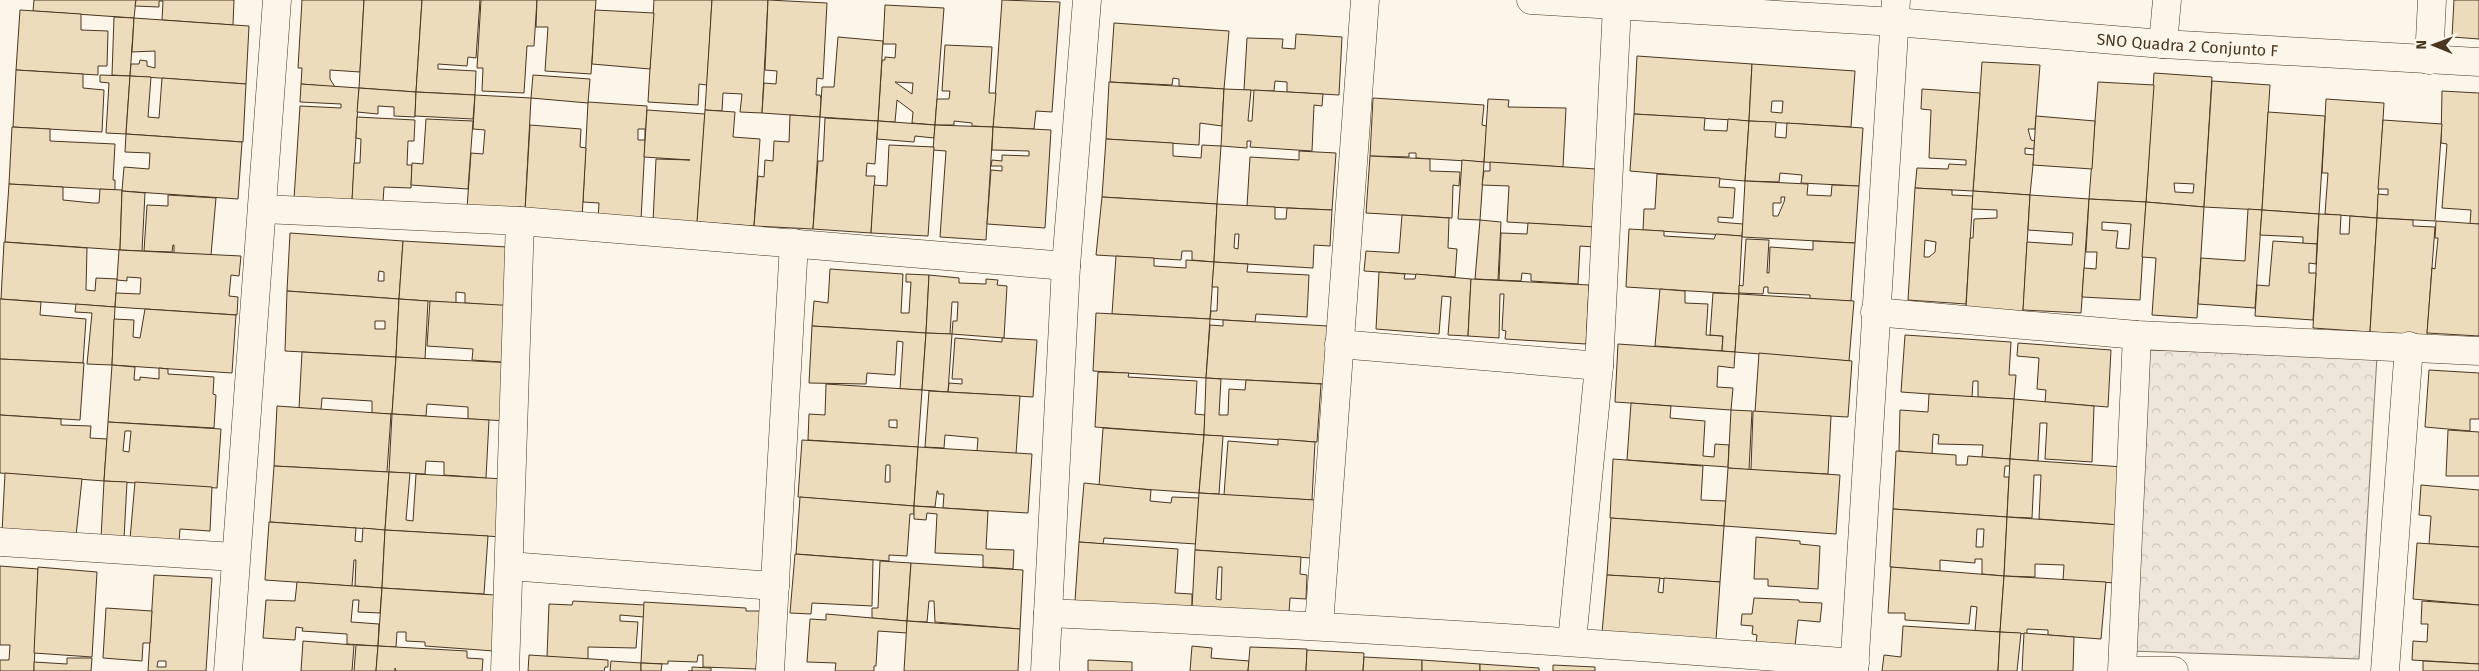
<svg xmlns="http://www.w3.org/2000/svg" width="2479" height="671" font-family="'Fira Sans',sans-serif">
<style>
.park{fill:url(#park-crowns);stroke:#887966}
.building{fill:#ecdcbc;stroke:#4a3520;fill-rule:evenodd}
.lines{fill:none;stroke-linecap:round;stroke-linejoin:round}
.street-casing{stroke:#4a3520;stroke-width:29}
.street{stroke:#fbf6e9;stroke-width:28}
.labels{text-anchor:middle;dominant-baseline:central;stroke-width:4;stroke-linejoin:round;paint-order:stroke}
.street-label{font-size:16px;fill:#4a3520;stroke:#fbf6e9}
</style>
<defs>
<pattern id="park-crowns" width="20" height="18" patternUnits="userSpaceOnUse" patternTransform="scale(1.25)"><rect width="20" height="18" fill="#ede6d9"/><path d="M2 6a3 3 0 1 1 6 0M12 15a3 3 0 1 1 6 0" fill="none" stroke="#cdc6ba"/></pattern>
</defs>
<rect width="100%" height="100%" fill="#fbf6e9"/>
<polygon class="park" points="2145,350 2377,356 2359,659 2131,651"/>
<g class="building">
<polygon points="34,0 136,0 134,18 33,11"/>
<polygon points="136,0 234,0 233,25 162,20 163,1 159,1 159,7 135,6"/>
<polygon points="302,0 364,0 360,72 330,70 330,79 335,87 301,84 302,68 298,68"/>
<polygon points="364,0 422,0 416,92 359,88"/>
<polygon points="422,0 480,0 476,58 468,57 467,66 438,64 438,69 476,71 475,95 416,92"/>
<polygon points="481,0 537,0 534,46 527,46 524,93 482,91 483,68 477,68"/>
<polygon points="537,0 596,0 591,74 545,71 548,27 536,27"/>
<polygon points="654,0 712,0 707,85 699,84 698,105 648,102"/>
<polygon points="712,0 768,0 762,113 740,112 742,94 723,93 722,111 705,110"/>
<polygon points="768,0 827,3 823,79 817,78 816,95 820,95 821,98 820,117 762,113 764,83 776,84 777,71 765,70"/>
<polygon points="1002,0 1060,2 1052,112 1036,111 1034,129 993,127"/>
<polygon points="2454,0 2479,0 2479,39 2452,37"/>
<path d="M885,5L944,8L935,125L912,123L913,112L897,100L895,122L878,121L882,60H885V57L895,58L896,44H883ZM895,82L913,83L912,94Z"/>
<polygon points="20,10 81,14 81,30 108,31 107,66 98,66 98,75 16,70"/>
<polygon points="595,10 654,13 650,69 592,64"/>
<polygon points="114,17 134,18 130,76 112,75"/>
<polygon points="134,18 249,26 246,84 130,76 131,64 139,64 140,60 147,61 147,66 155,68 155,51 132,52"/>
<polygon points="1114,23 1229,31 1224,89 1179,86 1179,79 1173,78 1172,85 1110,82"/>
<polygon points="1296,34 1342,37 1339,95 1287,92 1287,82 1275,81 1274,91 1244,90 1247,38 1283,39 1282,48 1295,49"/>
<polygon points="838,37 883,41 878,121 820,117 822,87 834,87"/>
<polygon points="945,45 992,47 989,93 996,93 993,127 972,126 972,123 954,121 954,125 935,125 937,99 949,99 950,91 942,91"/>
<polygon points="1637,56 1752,64 1749,121 1634,114"/>
<polygon points="1982,62 2040,65 2035,129 2028,129 2031,140 2035,141 2034,149 2025,148 2025,154 2034,155 2030,195 1973,191"/>
<path d="M1752,64L1855,71L1851,127L1749,121ZM1772,101H1783L1782,113L1771,112Z"/>
<polygon points="16,70 83,74 83,88 104,90 102,132 13,127"/>
<path d="M2154,73L2212,77L2204,207L2146,202ZM2174,183L2194,184L2193,193L2175,192Z"/>
<polygon points="100,75 130,76 126,134 106,133 109,83 100,82"/>
<polygon points="533,75 590,79 588,103 531,98"/>
<polygon points="130,76 151,77 148,117 159,118 162,78 246,84 243,142 126,134"/>
<polygon points="2212,81 2270,85 2262,210 2204,207"/>
<polygon points="1109,82 1224,89 1222,126 1200,123 1199,145 1106,139"/>
<polygon points="2098,82 2154,85 2146,202 2089,199"/>
<polygon points="301,84 359,88 352,202 294,199 300,106 341,108 341,104 300,102"/>
<polygon points="359,88 416,92 415,117 394,116 394,107 378,106 378,114 357,112"/>
<polygon points="1224,89 1251,90 1248,121 1252,121 1254,90 1323,94 1322,106 1314,105 1312,151 1250,147 1251,141 1247,141 1247,148 1221,146"/>
<polygon points="1922,89 1980,93 1973,191 1915,188 1917,168 1948,169 1949,164 1966,165 1966,160 1929,158 1931,110 1921,109"/>
<polygon points="2442,91 2479,93 2479,224 2470,224 2471,210 2442,208 2447,144 2441,143"/>
<polygon points="416,92 475,95 473,119 415,116"/>
<polygon points="475,95 531,98 525,211 467,208 471,153 483,154 485,130 473,129"/>
<polygon points="1373,98 1484,105 1482,125 1487,126 1484,162 1416,158 1416,153 1409,153 1409,157 1370,156"/>
<polygon points="1488,99 1509,100 1508,107 1566,108 1563,167 1484,162"/>
<polygon points="2326,99 2384,103 2377,218 2325,214 2328,173 2322,173"/>
<path d="M588,102L647,106L641,220L598,219L599,203L583,202ZM638,129H645V140H638Z"/>
<polygon points="647,110 705,114 697,225 653,222 656,159 690,160 644,157"/>
<polygon points="705,110 735,112 733,137 760,139 754,226 697,222"/>
<polygon points="2268,112 2325,116 2319,214 2262,210"/>
<polygon points="1634,114 1705,118 1704,130 1727,131 1728,119 1749,121 1745,181 1630,171"/>
<polygon points="790,115 820,117 813,229 754,226 758,176 764,177 765,160 773,161 774,141 789,142"/>
<polygon points="2036,116 2095,121 2092,169 2033,165"/>
<polygon points="357,117 415,120 414,141 408,141 407,165 412,165 411,188 384,187 383,202 352,200 354,163 360,163 361,139 356,138"/>
<polygon points="825,118 878,121 875,164 867,163 866,176 875,176 871,233 813,229 818,161 823,161"/>
<polygon points="426,119 473,121 468,189 411,185 412,163 423,164"/>
<polygon points="2383,120 2442,124 2435,221 2377,218 2378,194 2388,195 2388,189 2378,189"/>
<polygon points="878,121 935,125 934,138 915,136 914,142 877,139"/>
<polygon points="1749,121 1776,122 1775,137 1786,138 1787,123 1863,128 1859,186 1801,183 1802,175 1780,173 1779,182 1745,181"/>
<polygon points="530,125 581,129 580,147 586,148 582,218 525,211"/>
<polygon points="935,125 993,127 986,240 940,237 946,151 933,150"/>
<polygon points="12,127 50,129 50,141 115,144 113,180 115,180 115,190 9,184"/>
<polygon points="993,127 1051,130 1045,228 987,224 991,170 1002,171 1002,166 991,166 992,160 1002,161 1002,155 1029,156 1029,151 992,150"/>
<polygon points="126,134 242,142 238,199 122,191 124,167 149,169 150,153 125,152"/>
<polygon points="1106,139 1173,143 1173,156 1201,158 1202,145 1221,146 1217,204 1102,197"/>
<polygon points="889,145 934,147 928,236 871,233 874,185 887,186"/>
<polygon points="1299,151 1336,153 1332,210 1247,206 1250,157 1299,160"/>
<polygon points="1370,156 1430,159 1430,171 1460,172 1459,186 1453,185 1452,218 1366,213"/>
<polygon points="1462,160 1484,162 1480,220 1458,219"/>
<polygon points="1490,162 1596,169 1593,227 1507,222 1509,186 1482,185 1484,171 1490,171"/>
<polygon points="1657,174 1720,178 1719,187 1735,188 1733,218 1718,217 1718,222 1743,224 1742,236 1643,230 1644,209 1655,209"/>
<path d="M1745,181L1808,184L1807,195L1831,196L1832,185L1859,186L1855,243L1742,237ZM1781,197H1785L1784,202L1778,216H1773V203H1781Z"/>
<polygon points="9,184 63,187 63,200 93,203 99,203 100,189 122,190 120,250 5,242"/>
<path d="M1915,188L1952,190V195L1973,196L1966,304L1908,300ZM1925,240L1936,242L1935,252L1929,257H1924Z"/>
<polygon points="122,191 145,193 142,251 120,250"/>
<polygon points="1973,191 2030,195 2023,312 1966,308 1970,238 1973,238 1974,219 1997,218 1997,210 1972,209"/>
<polygon points="168,195 216,198 211,255 174,253 174,245 173,245 172,252 144,251 147,205 168,206"/>
<polygon points="2030,195 2089,199 2081,313 2023,310 2027,242 2072,245 2073,233 2028,230"/>
<polygon points="1102,197 1217,204 1214,262 1192,260 1192,251 1182,251 1181,260 1096,255"/>
<path d="M2089,199L2146,202L2140,300L2082,297L2084,268L2096,269L2097,252H2086ZM2102,222L2131,224L2129,249L2116,248L2118,231L2102,230Z"/>
<polygon points="2146,202 2204,207 2197,318 2152,315 2156,258 2142,257"/>
<path d="M1217,204L1275,207V219H1286L1287,208L1332,210L1330,246L1314,245L1313,268L1214,262ZM1235,234H1239L1238,249L1234,248Z"/>
<polygon points="2248,209 2262,210 2255,308 2198,304 2201,258 2245,261"/>
<polygon points="2262,210 2319,214 2317,244 2303,244 2303,237 2260,235"/>
<polygon points="2319,214 2341,215 2340,234 2349,234 2350,216 2377,218 2370,332 2313,328"/>
<polygon points="1402,215 1449,218 1448,248 1457,249 1455,277 1364,271 1366,251 1399,253"/>
<polygon points="2377,218 2413,220 2413,226 2435,227 2427,335 2370,332"/>
<polygon points="1480,220 1501,222 1498,280 1475,279"/>
<polygon points="2436,221 2479,224 2479,336 2427,333 2432,268 2435,269 2438,238 2435,238"/>
<polygon points="1528,223 1595,227 1594,247 1580,246 1578,284 1531,281 1531,274 1522,273 1521,281 1499,280 1501,233 1527,234"/>
<polygon points="1629,229 1664,231 1664,236 1714,239 1716,234 1742,236 1739,294 1626,287"/>
<path d="M290,233L403,241L399,299L287,291ZM379,271L384,272V281H378Z"/>
<polygon points="1746,239 1769,240 1767,273 1769,273 1770,247 1813,250 1813,241 1855,243 1851,301 1810,299 1810,295 1768,293 1768,287 1764,287 1763,294 1739,293 1739,285 1743,286"/>
<polygon points="403,241 524,248 520,307 465,303 465,293 456,292 456,303 399,299"/>
<polygon points="2273,241 2317,244 2316,264 2309,263 2309,273 2316,273 2313,320 2255,316 2257,285 2269,286"/>
<polygon points="4,242 87,248 86,290 95,291 96,278 117,279 115,307 1,299"/>
<polygon points="119,250 241,256 239,276 231,275 229,296 238,297 237,315 115,307 116,293 140,294 141,278 127,277 127,281 117,280"/>
<polygon points="1116,256 1154,258 1154,266 1186,268 1186,260 1214,262 1210,319 1112,314"/>
<polygon points="1214,262 1248,264 1247,272 1309,275 1307,317 1256,314 1255,322 1210,319 1211,311 1217,311 1218,287 1212,287"/>
<polygon points="830,269 903,274 901,313 909,313 911,282 906,282 906,274 929,275 926,333 812,326 814,301 828,303"/>
<polygon points="1379,272 1405,274 1404,279 1415,279 1416,274 1471,279 1468,336 1448,335 1451,297 1442,296 1439,334 1376,329"/>
<polygon points="929,275 959,278 959,283 986,284 986,279 998,280 997,285 1007,286 1004,338 952,334 953,321 957,321 958,302 952,302 950,334 926,333"/>
<polygon points="1471,279 1589,285 1586,344 1505,339 1506,331 1502,330 1504,294 1500,294 1499,338 1468,336"/>
<polygon points="1660,289 1685,291 1685,303 1708,304 1706,335 1723,336 1722,351 1655,346"/>
<path d="M287,291L399,299L396,357L285,351ZM375,321H385V329H375Z"/>
<polygon points="1713,293 1739,294 1735,352 1722,351 1723,336 1710,335"/>
<polygon points="1739,294 1854,301 1849,361 1735,352"/>
<polygon points="0,299 41,302 40,315 86,319 83,363 0,359"/>
<polygon points="399,299 428,301 425,359 396,357"/>
<polygon points="430,301 518,306 515,363 472,360 473,349 427,346"/>
<polygon points="76,304 115,307 112,365 87,364 92,313 75,312"/>
<polygon points="145,309 236,315 232,373 112,365 114,319 134,320 133,337 140,338"/>
<polygon points="1096,313 1210,319 1206,378 1093,371"/>
<polygon points="1223,320 1328,326 1325,384 1206,378 1210,325 1223,326"/>
<polygon points="812,326 926,333 922,390 900,389 903,342 897,341 895,375 867,373 866,384 809,383"/>
<polygon points="926,333 952,334 948,392 922,390"/>
<polygon points="1905,335 2011,342 2009,375 2016,375 2014,399 1978,397 1978,381 1973,381 1972,397 1901,392"/>
<polygon points="955,338 1002,342 1002,338 1037,340 1033,397 948,392 949,383 962,384 962,379 952,379"/>
<polygon points="2018,343 2111,350 2108,407 2045,402 2046,390 2037,389 2039,358 2017,356"/>
<polygon points="1618,344 1735,352 1734,368 1718,366 1717,387 1733,388 1731,410 1615,402"/>
<polygon points="302,352 396,357 392,414 372,413 372,401 322,398 321,410 299,408"/>
<polygon points="1759,353 1852,361 1848,417 1755,412"/>
<polygon points="396,357 514,363 510,421 468,419 468,407 427,404 426,416 392,414"/>
<polygon points="0,359 84,363 80,420 0,415"/>
<polygon points="112,365 135,367 134,380 140,380 140,377 159,379 159,368 168,369 168,374 214,377 213,394 216,395 214,428 108,422"/>
<polygon points="2429,370 2479,373 2479,419 2470,419 2470,431 2425,427"/>
<polygon points="1098,372 1129,373 1128,377 1197,381 1195,414 1205,415 1204,435 1095,427"/>
<polygon points="1206,378 1221,379 1219,415 1228,415 1229,389 1245,390 1246,380 1321,384 1317,442 1204,435"/>
<path d="M826,384L922,390L918,447L808,440L809,414L825,415ZM889,420H897V428L889,427Z"/>
<polygon points="929,391 1020,396 1016,454 977,451 978,438 945,435 944,448 925,447"/>
<polygon points="1929,394 2014,399 2010,459 1982,457 1983,445 1938,444 1939,435 1933,434 1932,454 1899,451 1900,410 1928,412"/>
<polygon points="2014,399 2094,406 2092,462 2045,459 2047,423 2040,423 2038,461 2010,459"/>
<polygon points="1631,403 1671,406 1670,418 1705,421 1703,456 1714,457 1715,444 1729,445 1728,467 1627,460"/>
<polygon points="277,406 391,414 387,472 274,466"/>
<polygon points="1731,410 1752,411 1749,470 1728,468"/>
<polygon points="1753,411 1831,416 1828,474 1751,470"/>
<polygon points="392,414 489,420 486,478 444,475 444,462 426,461 425,474 389,472"/>
<polygon points="0,415 61,419 61,425 91,426 90,438 107,439 104,481 0,473"/>
<path d="M108,422L221,429L217,488L104,481ZM125,431H131L129,452L123,451Z"/>
<polygon points="1103,428 1204,435 1199,493 1099,486"/>
<polygon points="2448,430 2479,432 2479,476 2446,476"/>
<polygon points="1204,435 1223,436 1219,494 1199,493"/>
<polygon points="1278,439 1315,442 1312,500 1224,495 1228,441 1278,445"/>
<path d="M802,440L918,447L914,506L798,497ZM886,465H890V482H885Z"/>
<polygon points="918,447 1032,454 1028,513 943,508 944,494 938,494 938,491 937,491 935,507 914,506"/>
<polygon points="1896,451 1956,455 1956,465 1967,465 1968,456 2010,459 2010,466 2005,466 2004,477 2009,477 2007,517 1893,509"/>
<polygon points="1613,459 1703,466 1701,500 1726,501 1724,526 1610,518"/>
<polygon points="2010,459 2123,467 2120,525 2039,519 2041,475 2034,475 2032,518 2007,517"/>
<polygon points="274,466 389,472 385,530 270,522"/>
<polygon points="1728,468 1840,475 1836,534 1724,526"/>
<polygon points="389,472 410,473 406,520 413,521 416,474 504,479 503,537 385,530"/>
<polygon points="5,473 82,479 76,536 2,532"/>
<polygon points="104,481 127,482 124,539 101,538"/>
<polygon points="135,482 212,487 210,531 180,529 179,542 130,539"/>
<polygon points="1084,483 1151,490 1150,501 1171,503 1172,497 1199,498 1196,544 1104,538 1103,544 1079,542"/>
<polygon points="2421,485 2479,490 2479,547 2429,544 2431,516 2419,515"/>
<polygon points="1199,493 1315,500 1311,558 1195,550"/>
<polygon points="800,497 914,506 914,514 910,514 907,556 889,555 889,561 796,554"/>
<polygon points="914,506 988,511 986,549 1014,550 1013,569 983,567 983,555 935,553 937,514 927,513 926,520 914,519"/>
<path d="M1893,509L2007,517L2004,576L1982,574V559H1975V563L1940,560V571L1890,567ZM1977,529H1984L1983,547H1976Z"/>
<polygon points="2007,517 2120,525 2116,583 2063,580 2064,565 2035,564 2035,577 2004,576"/>
<polygon points="1611,518 1724,526 1720,582 1607,575"/>
<polygon points="269,522 356,528 355,541 362,542 363,528 385,530 382,588 355,586 356,560 354,560 352,586 265,580"/>
<polygon points="385,530 488,536 484,594 382,588"/>
<polygon points="1756,537 1800,541 1800,544 1820,546 1818,589 1768,586 1768,579 1754,579"/>
<polygon points="1079,542 1178,549 1175,593 1192,594 1192,608 1075,601"/>
<polygon points="2417,543 2479,547 2479,605 2413,599"/>
<path d="M1195,550L1301,557L1300,574L1307,575L1306,599L1290,598L1289,613L1192,608ZM1218,567H1222L1221,600L1216,599Z"/>
<polygon points="795,554 873,560 872,606 812,603 811,614 790,613"/>
<polygon points="880,561 911,563 907,621 872,618 872,608 878,608"/>
<polygon points="911,563 1023,570 1020,629 935,622 934,601 929,601 927,622 907,621"/>
<polygon points="0,566 38,569 34,671 0,671 0,660 9,660 10,645 0,645"/>
<polygon points="38,567 97,572 92,657 34,653"/>
<polygon points="1891,567 2004,576 2000,632 1975,631 1977,607 1971,606 1969,624 1905,620 1905,613 1888,613"/>
<path d="M154,575L212,578L206,671H148ZM158,661H166V667H157Z"/>
<polygon points="1607,575 1660,578 1658,592 1663,593 1664,578 1720,582 1716,640 1602,633"/>
<polygon points="2004,576 2106,582 2101,639 2048,635 2048,630 2027,629 2027,634 2000,632"/>
<polygon points="297,582 382,588 380,613 358,612 359,600 353,600 351,622 379,624 378,646 347,644 347,634 302,631 303,628 296,627 295,640 263,638 266,600 295,601"/>
<polygon points="382,588 495,595 494,651 425,646 425,642 406,641 406,632 397,632 396,647 378,646"/>
<polygon points="1754,598 1799,600 1799,602 1822,603 1820,622 1798,620 1795,646 1756,643 1757,635 1752,634 1753,626 1741,625 1742,614 1752,614"/>
<polygon points="573,601 645,605 644,617 620,615 620,621 638,622 636,648 588,647 588,659 547,657 549,604 572,605"/>
<polygon points="2422,601 2479,605 2479,664 2412,660 2413,641 2427,642 2428,624 2421,624"/>
<polygon points="644,602 746,608 746,611 760,611 756,669 703,667 703,655 698,655 697,662 668,661 668,664 641,663"/>
<polygon points="106,608 152,611 150,643 143,643 142,661 103,658"/>
<polygon points="826,614 907,621 907,633 878,631 876,666 874,666 874,671 835,671 836,663 807,662 810,619 826,620"/>
<polygon points="907,621 1020,629 1018,671 904,671"/>
<polygon points="1903,626 2000,632 1998,671 1882,671 1884,655 1901,657"/>
<polygon points="2000,632 2021,633 2017,671 1998,671"/>
<polygon points="2024,633 2074,637 2073,671 2022,671"/>
<polygon points="303,641 354,645 352,671 301,671"/>
<polygon points="356,645 378,646 376,671 354,671"/>
<polygon points="378,646 467,651 467,658 483,659 482,671 396,671 395,668 395,671 376,671"/>
<polygon points="1192,646 1212,648 1211,658 1249,661 1248,671 1190,671"/>
<polygon points="1250,647 1307,649 1306,671 1248,671"/>
<polygon points="1307,650 1364,653 1363,671 1306,671"/>
<polygon points="529,655 608,660 608,667 605,667 604,671 528,671"/>
<polygon points="1364,657 1422,660 1422,671 1363,671"/>
<polygon points="67,658 92,658 91,671 34,671 34,662 67,664"/>
<polygon points="1088,660 1132,662 1132,671 1088,671"/>
<polygon points="1422,660 1480,664 1480,671 1422,671"/>
<polygon points="611,661 641,663 641,671 610,671"/>
<polygon points="2423,661 2479,664 2479,671 2423,671"/>
<polygon points="641,663 662,664 661,671 641,671"/>
<polygon points="1480,664 1539,668 1539,671 1480,671"/>
<polygon points="1553,665 1595,667 1595,671 1553,671"/>
<polygon points="692,667 711,668 711,671 688,671 692,671"/>
</g>
<g class="lines">
<defs>
<g id="street">
<path id="s1" d="M1531,0L1895,22L2163,44L2479,62"/>
<polyline points="2163,44 2167,0"/>
<polyline points="2429,60 2432,0"/>
<polyline points="263,209 520,221 1066,266"/>
<polyline points="1875,312 2137,335 2479,351"/>
<polyline points="1339,344 1599,366"/>
<polyline points="0,542 234,557"/>
<polyline points="509,566 775,586"/>
<path d="M1048,613C1317,625 1586,642 1855,663"/>
<polyline points="1319,625 1365,0"/>
<polyline points="1572,641 1599,366 1617,6"/>
<polyline points="228,671 277,0"/>
<polyline points="505,671 520,221"/>
<polyline points="770,671 794,243"/>
<polyline points="1045,671 1066,266 1087,0"/>
<polyline points="1854,671 1896,0"/>
<polyline points="2122,671 2137,335"/>
<polyline points="2125,671 2174,671"/>
<polyline points="2385,671 2409,346"/>
</g>
</defs>
<use href="#street" class="street-casing"/>
<use href="#street" class="street"/>
</g>
<g class="labels">
<g class="street-label">
<text stroke="none"><textPath href="#s1" startOffset="658">SNO Quadra 2 Conjunto F</textPath></text>
</g>
</g>
<g transform="translate(2434 45) rotate(271)" stroke="#fbf6e9" stroke-width="4" paint-order="stroke">
<path d="M0-4L9 19L0 12L-9 19Z" fill="#4a3520"/>
<text y="-8" font-size="14" font-weight="bold" text-anchor="middle" fill="#4a3520">N</text>
</g>
</svg>
